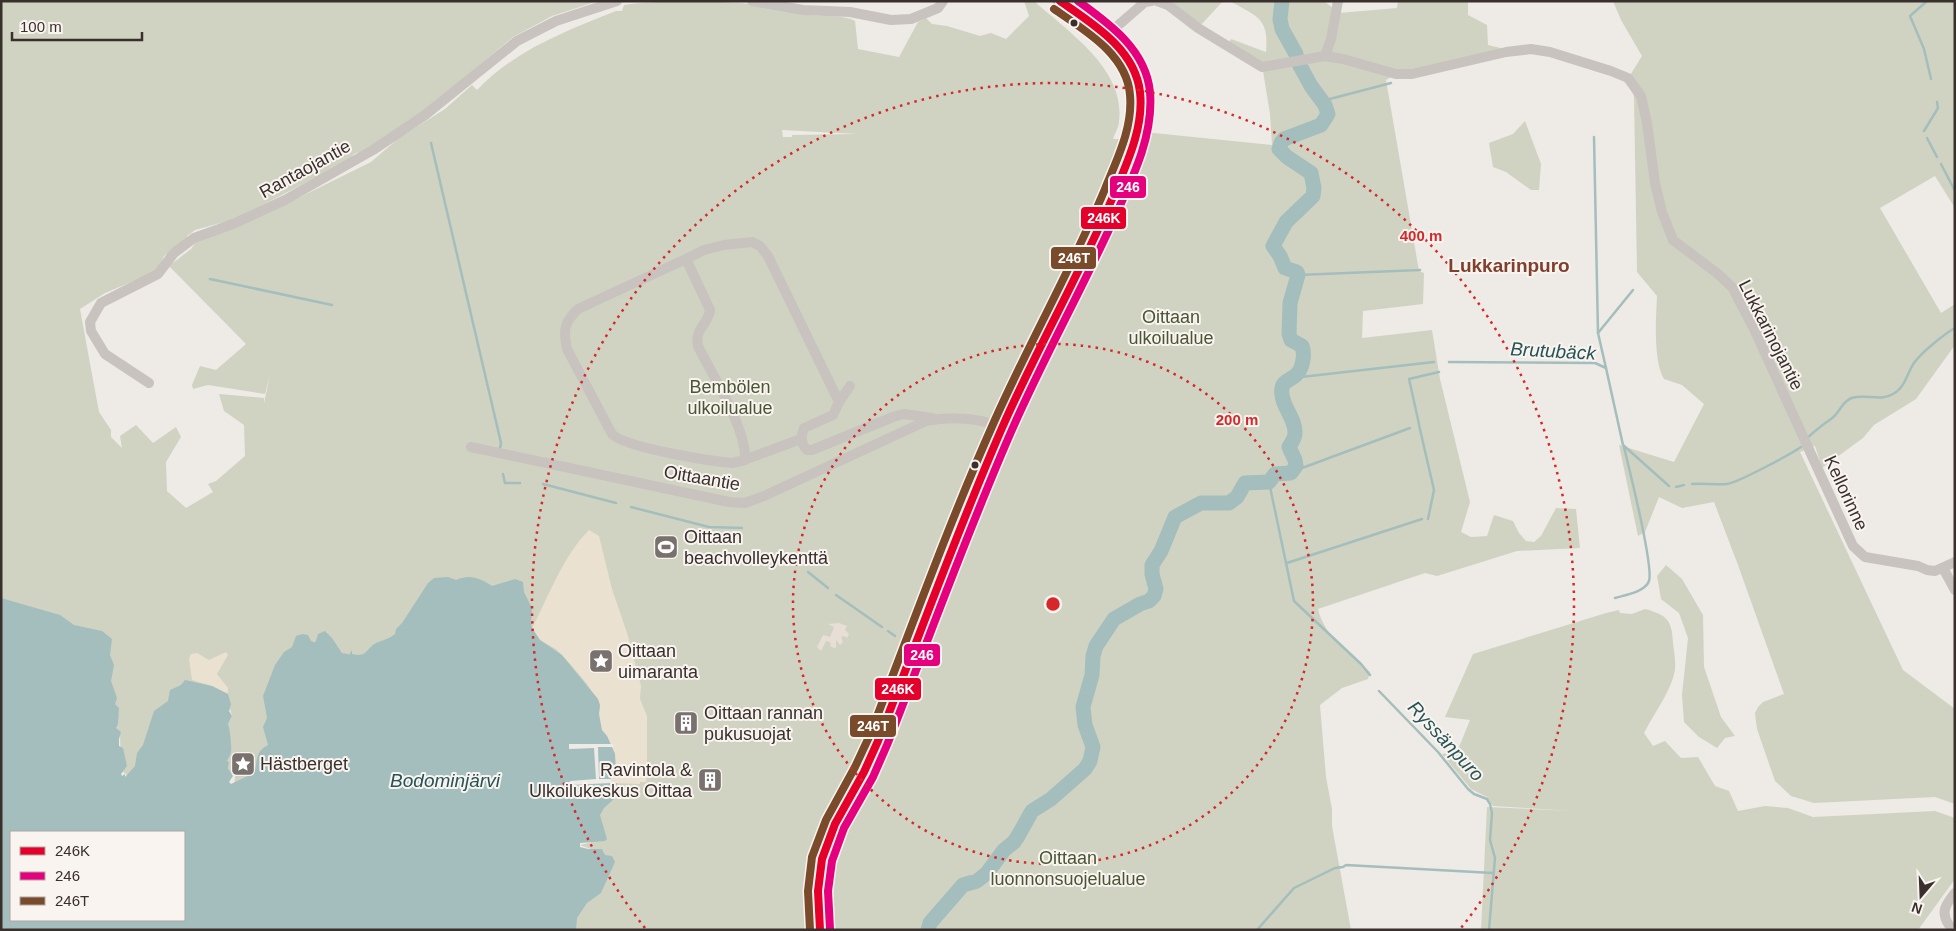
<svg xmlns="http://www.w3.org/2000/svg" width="1956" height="931" font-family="Helvetica,sans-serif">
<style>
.green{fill:#d0d3c2;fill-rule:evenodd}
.sand{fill:#ebe1d0}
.plaza{fill:#e7ded5}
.water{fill:#a4bebd;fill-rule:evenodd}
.pier{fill:#eeeae6}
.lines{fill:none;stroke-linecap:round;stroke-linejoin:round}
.stream{stroke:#a4bebd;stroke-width:2.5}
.river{stroke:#a4bebd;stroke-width:15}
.street{stroke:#c8c3be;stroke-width:10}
.secondary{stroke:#b8b3af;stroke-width:14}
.bus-1-casing{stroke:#f9f4ef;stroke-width:11}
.bus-2-casing{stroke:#f9f4ef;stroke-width:11}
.bus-3-casing{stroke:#f9f4ef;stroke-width:11}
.bus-1{stroke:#e4002b;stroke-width:8}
.bus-2{stroke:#e5007d;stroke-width:8}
.bus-3{stroke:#7a4b2a;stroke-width:8}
.ring{fill:none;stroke:#d62828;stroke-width:2.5;stroke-dasharray:2.5 5}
.bus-dot{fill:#39302d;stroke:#f9f4ef;stroke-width:2}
.labels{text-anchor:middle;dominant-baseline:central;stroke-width:4;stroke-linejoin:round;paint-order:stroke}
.street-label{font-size:18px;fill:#39302d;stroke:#f9f4ef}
.park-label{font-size:18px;fill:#495533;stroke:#f9f4ef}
.poi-label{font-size:18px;fill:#39302d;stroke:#f9f4ef;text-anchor:start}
.neighbourhood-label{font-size:19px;font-weight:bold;fill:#80402e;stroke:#f9f4ef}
.water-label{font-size:19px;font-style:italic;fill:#265456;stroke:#f9f4ef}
.centre{fill:#d62828;stroke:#f9f4ef;stroke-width:2.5}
.ring-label{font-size:15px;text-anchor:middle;font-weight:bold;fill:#d62828;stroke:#f9f4ef;stroke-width:4;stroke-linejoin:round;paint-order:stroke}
.line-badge{stroke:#f9f4ef;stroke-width:2}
.badge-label{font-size:14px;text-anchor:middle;font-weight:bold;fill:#fff}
</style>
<rect width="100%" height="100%" fill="#eeeae6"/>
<g class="green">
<path d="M1,1H598L552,16L513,37L438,100L368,149L354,154L348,161L235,219L195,230L187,236V242L164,256L158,271L105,293L80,309L99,412L111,430V437L122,448L120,436L136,425L153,443L176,427L181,437L166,462L167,491L186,508L213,492L208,484L216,481L245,456L244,425L224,411L219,394L264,398V403L270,375L265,394L208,385L193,389L192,385L200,366L216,370L246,344L169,266L191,249L196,242L292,201L371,162L399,138L445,109L472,85L477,90C515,50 566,31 616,11H622L624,5C659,0 721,0 757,5C775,8 792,12 810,15C825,17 842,14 855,21L858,49L899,57L918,22L926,18L932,24L947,26L980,36L991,33L1006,39L1029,16L1024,1H1034C1067,31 1126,69 1119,121C1119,127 1115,133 1113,139H1126L1144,132L1272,145L1270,114L1263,71L1228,44L1231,39L1266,52C1269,17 1257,17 1230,1H1324L1339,13L1397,8L1398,1H1468V15L1487,25L1488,45L1505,49L1396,74L1386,80L1419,271L1424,273L1423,304L1363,311L1362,338L1432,330L1440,379L1470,502L1461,532L1471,537L1487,536L1494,515L1513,521L1519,533L1526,541L1534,542L1541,536L1556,508L1576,509L1580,548L1517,551L1437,576L1425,573L1318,609C1324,636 1350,654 1370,672L1368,679L1342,688L1320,705L1326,777L1332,809V826L1351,930H573L554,927L599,852L580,845L593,842H586L614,787H612V786L616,770L599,714L406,624L383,649L360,661L316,641L313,642L261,775L234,785L236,770L232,768L231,773L226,764L228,724L232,716L230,709L133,780L121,770L120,735L116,728L119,720L117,713L1,631ZM782,130L857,134L792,135V137H783Z"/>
<polygon points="1168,1 1223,1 1200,26"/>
<path d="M1613,1H1955V208L1935,176L1880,208L1941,313L1955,304V345L1916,399L1874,425L1863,438L1822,468L1815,446L1800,452L1903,670L1955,709V804L1935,797L1814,803L1791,796L1775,781L1757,729L1755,713L1758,707L1763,702L1784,694L1738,565L1714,502L1682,508L1659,497L1645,532L1638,536L1619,445L1674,462L1704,404L1682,385L1664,379C1653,361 1656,318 1657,296L1637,272L1634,97L1629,77L1642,56L1621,20Z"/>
<polygon points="1525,121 1541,164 1539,190 1531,190 1506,172 1493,167 1489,143 1513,134"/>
<polygon points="1666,565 1682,579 1703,615 1704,667 1721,717 1735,736 1725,738 1717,748 1699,737 1684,722 1682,695 1688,638 1679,613 1661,599 1657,576"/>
<path d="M1645,609C1667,615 1672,620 1673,643C1674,652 1676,662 1675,670C1671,692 1654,713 1644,733L1653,746L1665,741L1681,758L1698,757L1715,786L1729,791L1738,811L1765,806L1788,808L1813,817L1935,811L1955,818V879L1918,930H1481L1487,807L1573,811L1493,806L1487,797L1471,789L1442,754L1457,752L1470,720L1445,717L1473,654L1606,613L1619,610L1620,613L1632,614Z"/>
</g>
<g class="sand">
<path d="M589,530L599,536L612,589L628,636L641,686L640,699L647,716V776L646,782H640V784L611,783L615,754L607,736L602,730L599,714L600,705L587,684L572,666L556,649L540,640L532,628C549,596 563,556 589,530Z"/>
<polygon points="226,652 228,655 217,674 228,688 228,694 212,686 192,680 189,659 191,654 197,653 209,660"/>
</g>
<polygon class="plaza" points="839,623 847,626 845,630 849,634 847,638 844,636 841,637 843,642 840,645 836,640 836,648 831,647 830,642 826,641 821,651 817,647 823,635 830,637 834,627 828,624"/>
<path class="water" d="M448,577L456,580C470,574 480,578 492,586L515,579L523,582L524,592L532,608L531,623L532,628L540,640L562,655L598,699L600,705L599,714L602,730L607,736L615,754L616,770L611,778V783H617V785L612,786L615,787L614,799L604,808L600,815L607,839L605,841L580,843V847L588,849H602L605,855L612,856L615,862L601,893L587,903L577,918L576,930H1V598L60,615L74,625L102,631L112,639L110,655L114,665L111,681L117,698L115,704L119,708C118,714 120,723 116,728L121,732L119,739V746L123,748L127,766L121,774L122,776L125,774V777L135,766L137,753L143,745L154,711L168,701L170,690L181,685L185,680L212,686L228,694L231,704L229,711L232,716L228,724C230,728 232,749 231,753C230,756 228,758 227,761L229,762L228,768L233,776L229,782L231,784L254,773C258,762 254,752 268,745L263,727L267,718L263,696L275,665L284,652L292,647L296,636L302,634L308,635L311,641L314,642L316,641L318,634L325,631L332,638L342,653L348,654L349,655L352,650V654C368,658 366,648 376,643C383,640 389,639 395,634L396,629L402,623L428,583L434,578ZM11,832H184V920H11Z"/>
<polygon class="pier" points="569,744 613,744 614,747 598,747 599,779 611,779 611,783 571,785 570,781 596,779 594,748 569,749"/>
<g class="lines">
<g class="stream">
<polyline points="1927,1 1910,16 1924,49 1931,79"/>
<polyline points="1322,101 1391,83"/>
<polyline points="1924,131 1938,108 1937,102"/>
<polyline points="1594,137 1598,333"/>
<polyline points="1927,138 1937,157"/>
<polyline points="431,143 501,443 500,448"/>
<polyline points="1941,164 1955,191"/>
<polyline points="1298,275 1420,270"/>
<polyline points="210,279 332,305"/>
<polyline points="1449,362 1595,363 1606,368 1623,445 1669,486"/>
<polyline points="1606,368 1598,333 1633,290"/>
<polyline points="1292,378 1434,362"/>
<polyline points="1419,424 1409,379 1439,372"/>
<polyline points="1419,425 1434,490 1428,519"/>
<path d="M1807,438C1815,431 1822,425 1831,419C1840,413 1843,398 1856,397C1868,395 1882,401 1893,394C1905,388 1907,373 1914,363C1921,353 1944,334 1955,328"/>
<polyline points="1294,471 1410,428"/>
<polyline points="503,474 505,483 520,483"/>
<polyline points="1269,482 1294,601 1361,664 1370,675"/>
<polyline points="543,484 616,503"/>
<path d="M1692,484C1704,483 1716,485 1727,484C1737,483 1791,454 1801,447"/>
<polyline points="1676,487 1684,485"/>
<polyline points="631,507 709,527 742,528"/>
<polyline points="1287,563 1422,519"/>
<polyline points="808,572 828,588"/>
<polyline points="836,595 882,627"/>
<path d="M1615,598C1625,595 1645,592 1649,581C1654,565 1629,469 1624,447"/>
<polyline points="888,631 895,636"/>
<polyline points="1379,691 1438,752 1468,789 1474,794 1487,799 1490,804 1492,813 1490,840 1495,858 1489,930"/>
<polyline points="1257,930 1294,888 1335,868 1343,867 1346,865 1493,873"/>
</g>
<g class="river">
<polyline points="1282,1 1280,19 1282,29 1296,54"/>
<path d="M928,930L930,923L963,885L977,881L987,873L1004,850L1014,842L1018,836L1032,811L1051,799L1085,769L1090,761L1093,747L1085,725L1083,707L1092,675L1093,656L1096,646L1114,619L1140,604L1149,601L1154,596L1156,589L1152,574V565L1161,551L1175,517L1201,503H1229L1237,497L1245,483L1269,482L1275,474L1291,473L1296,466L1295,460L1289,447C1291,443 1295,439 1295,433C1296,418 1279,404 1282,388C1283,381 1291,380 1296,375C1303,369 1305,354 1302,346L1291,340L1289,334L1290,303L1298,275L1297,272L1285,268L1280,256L1273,246L1286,222L1313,196L1314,188L1311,173L1287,157L1279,149L1281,143L1284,139L1321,125L1328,114L1325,105L1311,86L1299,64"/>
</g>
<g class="street">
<polyline points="752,1 803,10 850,12 891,20 911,19 938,8 943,1"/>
<polyline points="1157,1 1168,5 1198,28 1262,67 1325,56 1343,59 1396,74 1412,74 1506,52 1531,49 1550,52 1611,71 1628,78 1641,96 1647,123 1655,183 1662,212 1673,240 1718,274 1732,287 1754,329 1853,546 1865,557 1918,566 1927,570 1935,571 1955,562"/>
<polyline points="1107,35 1145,2 1152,1"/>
<polyline points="1325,56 1331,39 1338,1"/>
<path d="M686,259L710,310C708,325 694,329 698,346C712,375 747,429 745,460"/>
<polyline points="149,383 105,354 91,331 90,322 101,303 158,274 174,253 194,238 233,224 285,200 373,150 425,115 517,41 556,21 617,1"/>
<path d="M850,386L839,402L833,415L804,428C801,436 800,443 807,450H812L893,417L904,414L932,418"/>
<path d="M801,439L741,461L732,463C710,461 626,448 612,434L567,349C563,331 564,322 578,309L686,259L704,250L724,245L752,242L760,246L768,256L839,402"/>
<path d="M471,447L729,502L745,503L764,496L926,421C951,416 979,418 1002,427"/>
<polyline points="1943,568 1955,590"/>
<path d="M1949,925C1940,912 1946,904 1955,893"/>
</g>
<path class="secondary" d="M820,930L818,891L822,859L835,824L864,772L878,741C919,637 958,531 1002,428C1035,352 1077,279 1110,203C1124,168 1144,130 1140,92C1136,49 1091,23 1060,1"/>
<defs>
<path id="bus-1" d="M820,930L818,891L822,859L835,824L864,772L878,741C919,637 957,531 1002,428C1037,348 1081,272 1115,192C1128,161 1144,126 1140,92C1135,49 1093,24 1060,1"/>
<path id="bus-2" d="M830,929L828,891L832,861L844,828L873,777L887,745C928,641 966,535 1011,432C1042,361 1080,293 1112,223C1130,183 1154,138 1150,92C1146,50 1110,24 1078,1"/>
<path id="bus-3" d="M810,930L808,891L812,857L826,820L855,767L869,737C910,632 948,525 994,422C1029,343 1072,268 1105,189C1117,159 1133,128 1130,95C1127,54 1084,30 1054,9"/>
</defs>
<use href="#bus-1" class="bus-1-casing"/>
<use href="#bus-2" class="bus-2-casing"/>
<use href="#bus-3" class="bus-3-casing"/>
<use href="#bus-1" class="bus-1"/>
<use href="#bus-2" class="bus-2"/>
<use href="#bus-3" class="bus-3"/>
</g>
<g class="ring">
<circle cx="1053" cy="604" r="260"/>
<path d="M645 928A521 521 0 1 1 1461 928"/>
</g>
<defs>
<symbol id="stadium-square" viewBox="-11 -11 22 22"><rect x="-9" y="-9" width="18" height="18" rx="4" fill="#78716e" stroke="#f9f4ef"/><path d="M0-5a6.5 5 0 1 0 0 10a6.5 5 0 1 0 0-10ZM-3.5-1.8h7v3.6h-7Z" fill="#fff"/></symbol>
<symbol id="sight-square" viewBox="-11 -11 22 22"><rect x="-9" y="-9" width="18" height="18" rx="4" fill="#78716e" stroke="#f9f4ef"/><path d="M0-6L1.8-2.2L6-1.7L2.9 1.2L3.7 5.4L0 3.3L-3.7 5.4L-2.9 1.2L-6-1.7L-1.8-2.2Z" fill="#fff"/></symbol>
<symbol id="building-square" viewBox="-11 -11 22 22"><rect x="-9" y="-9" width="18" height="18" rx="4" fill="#78716e" stroke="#f9f4ef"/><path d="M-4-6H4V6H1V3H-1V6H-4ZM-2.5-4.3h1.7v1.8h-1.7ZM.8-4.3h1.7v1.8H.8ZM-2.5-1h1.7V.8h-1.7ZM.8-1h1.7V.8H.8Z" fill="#fff"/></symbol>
</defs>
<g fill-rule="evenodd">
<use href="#stadium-square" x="652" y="533" width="28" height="28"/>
<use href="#sight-square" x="587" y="647" width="28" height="28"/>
<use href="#building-square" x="672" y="709" width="28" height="28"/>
<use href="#sight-square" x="229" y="750" width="28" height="28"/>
<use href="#building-square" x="696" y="766" width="28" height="28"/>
</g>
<g class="bus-dot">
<circle cx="1074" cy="23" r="4.5"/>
<circle cx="975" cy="465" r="4.5"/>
</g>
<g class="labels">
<g class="street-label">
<text transform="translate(305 169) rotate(-29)">Rantaojantie</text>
<text transform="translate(1771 335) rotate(63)">Lukkarinojantie</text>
<text transform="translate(702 478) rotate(10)">Oittaantie</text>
<text transform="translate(1846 493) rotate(65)">Kellorinne</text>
</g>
<g class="park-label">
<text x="1171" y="317">Oittaan<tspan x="1171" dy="21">ulkoilualue</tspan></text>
<text x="730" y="387">Bembölen<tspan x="730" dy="21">ulkoilualue</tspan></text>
<text x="1068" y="858">Oittaan<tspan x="1068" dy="21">luonnonsuojelualue</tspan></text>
</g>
<g class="poi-label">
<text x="684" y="537">Oittaan<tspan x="684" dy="21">beachvolleykenttä</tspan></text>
<text x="618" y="651">Oittaan<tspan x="618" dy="21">uimaranta</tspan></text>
<text x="704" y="713">Oittaan rannan<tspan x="704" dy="21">pukusuojat</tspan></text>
<text x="260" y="764">Hästberget</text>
<text x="692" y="770" text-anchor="end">Ravintola &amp;<tspan x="692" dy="21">Ulkoilukeskus Oittaa</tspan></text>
</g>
<g class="neighbourhood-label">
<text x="1509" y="265">Lukkarinpuro</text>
</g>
<g class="water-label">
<text transform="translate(1553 351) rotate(3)">Brutubäck</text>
<text transform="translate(1446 741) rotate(47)">Ryssänpuro</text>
<text x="445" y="780">Bodominjärvi</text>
</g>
</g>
<circle cx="1053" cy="604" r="8" class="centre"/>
<g class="ring-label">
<text x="1421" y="241">400 m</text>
<text x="1237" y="425">200 m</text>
</g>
<g class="line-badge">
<rect x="1109" y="175" width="38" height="24" rx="5" fill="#e5007d"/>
<rect x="1080" y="206" width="47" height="24" rx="5" fill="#e4002b"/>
<rect x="1050" y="246" width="47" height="24" rx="5" fill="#7a4b2a"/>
<rect x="903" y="643" width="38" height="24" rx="5" fill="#e5007d"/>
<rect x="874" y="677" width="48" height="24" rx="5" fill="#e4002b"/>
<rect x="849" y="714" width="48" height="24" rx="5" fill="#7a4b2a"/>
</g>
<g class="badge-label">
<text x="1128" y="192">246</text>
<text x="1104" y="223">246K</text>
<text x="1074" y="263">246T</text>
<text x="922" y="660">246</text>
<text x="898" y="694">246K</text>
<text x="873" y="731">246T</text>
</g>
<rect width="1956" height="931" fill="none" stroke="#39302d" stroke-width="5"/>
<rect x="10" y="831" width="175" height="90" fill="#f9f4ef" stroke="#aca6a1"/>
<rect x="20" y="847" width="25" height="8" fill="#e4002b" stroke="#aca6a1"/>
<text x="55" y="856" font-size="15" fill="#39302d">246K</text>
<rect x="20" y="872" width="25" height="8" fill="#e5007d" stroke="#aca6a1"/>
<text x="55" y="881" font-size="15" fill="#39302d">246</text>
<rect x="20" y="897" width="25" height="8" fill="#7a4b2a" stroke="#aca6a1"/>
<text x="55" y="906" font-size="15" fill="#39302d">246T</text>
<g transform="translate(1921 896) rotate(199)" stroke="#f9f4ef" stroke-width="4" paint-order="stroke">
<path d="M0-4L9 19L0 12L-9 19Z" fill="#39302d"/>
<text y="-8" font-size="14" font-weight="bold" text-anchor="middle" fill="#39302d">N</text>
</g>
<path d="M12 32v8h130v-8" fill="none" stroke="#39302d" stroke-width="2.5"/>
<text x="20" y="32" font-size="15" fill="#39302d" stroke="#f9f4ef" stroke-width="4" paint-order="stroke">100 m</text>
</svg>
